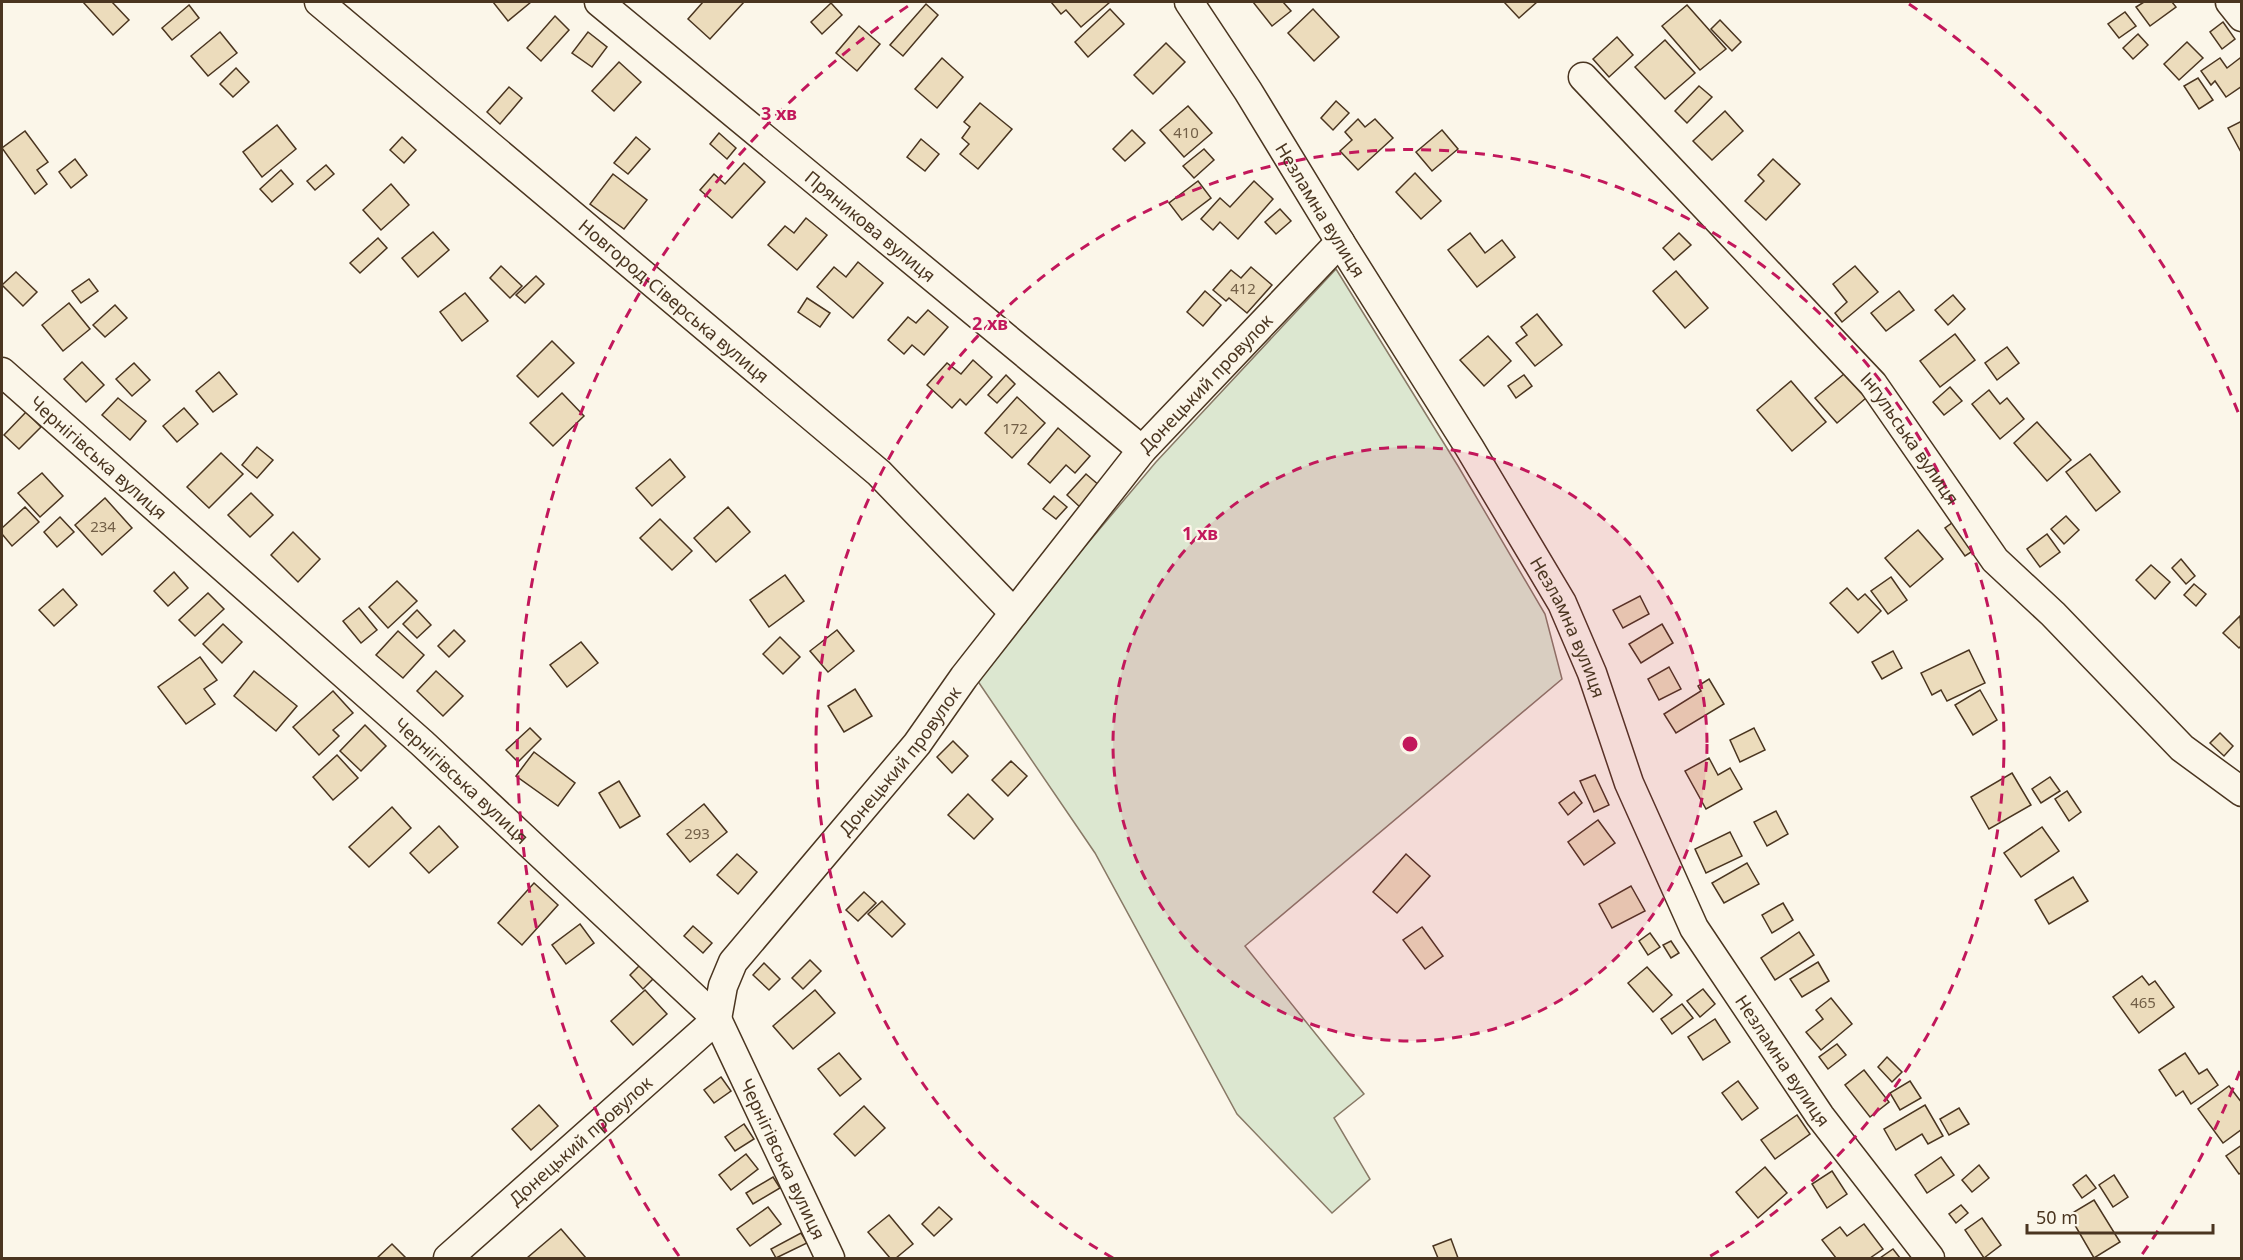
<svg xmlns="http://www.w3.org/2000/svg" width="2243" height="1260" font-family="'Noto Sans',sans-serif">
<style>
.green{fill:#dce7d0;stroke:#887966;stroke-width:1.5}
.building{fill:#ecdcbc;stroke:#4a3520;stroke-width:1.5}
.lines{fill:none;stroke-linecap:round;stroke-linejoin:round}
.minor-casing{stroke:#4a3520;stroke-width:31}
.minor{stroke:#fbf6e9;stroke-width:28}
.ring{fill:none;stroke:#c2185b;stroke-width:3;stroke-dasharray:10 8}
.labels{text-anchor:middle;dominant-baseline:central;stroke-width:4.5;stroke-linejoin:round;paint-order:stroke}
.number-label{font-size:15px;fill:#725f47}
.street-label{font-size:18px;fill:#4a3520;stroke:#fbf6e9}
.centre{fill:#c2185b;stroke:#fbf6e9;stroke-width:3}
.ring-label{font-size:18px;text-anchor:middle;font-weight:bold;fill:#c2185b;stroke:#fbf6e9;stroke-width:4.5;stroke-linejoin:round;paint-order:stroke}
</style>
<rect width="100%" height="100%" fill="#fbf6e9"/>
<polygon class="green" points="1336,269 1458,466 1545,614 1562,679 1245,946 1364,1094 1334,1118 1370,1179 1332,1213 1237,1114 1095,853 975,677 1156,462"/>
<g class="building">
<polygon points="83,2 112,2 129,20 113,35"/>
<polygon points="493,2 531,2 508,21"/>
<polygon points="703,2 744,2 710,39 688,19"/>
<polygon points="1051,2 1110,2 1081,27 1066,10 1061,14"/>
<polygon points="1253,2 1283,2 1291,11 1272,26"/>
<polygon points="1504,2 1537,2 1519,18"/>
<polygon points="2144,2 2172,2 2176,7 2150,26 2136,7"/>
<polygon points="831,3 842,15 822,34 811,22"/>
<polygon points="926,4 938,15 903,56 890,45"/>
<polygon points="189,5 199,18 172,40 162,28"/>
<polygon points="1687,5 1726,49 1700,70 1662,26"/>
<polygon points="1110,9 1124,24 1088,57 1075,42"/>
<polygon points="1313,9 1339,37 1314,61 1288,33"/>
<polygon points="2125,12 2136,26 2119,38 2108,24"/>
<polygon points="555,16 569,30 541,61 527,48"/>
<polygon points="1720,20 1741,42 1732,51 1711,29"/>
<polygon points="2223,22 2235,39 2222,49 2210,32"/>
<polygon points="859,26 880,44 857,71 836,53"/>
<polygon points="220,32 237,53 208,76 191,56"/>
<polygon points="588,32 607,47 592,67 572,53"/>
<polygon points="2138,34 2148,45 2133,59 2123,48"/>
<polygon points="1617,37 1633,55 1609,77 1593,59"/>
<polygon points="1665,40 1695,73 1665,99 1635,67"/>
<polygon points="2187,42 2203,58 2179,80 2164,64"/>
<polygon points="1166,43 1185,62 1153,94 1134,75"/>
<polygon points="942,58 963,77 937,108 915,89"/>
<polygon points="2220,58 2227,68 2240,58 2242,61 2242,86 2226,97 2215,81 2211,85 2201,71"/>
<polygon points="619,62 641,82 614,111 592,91"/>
<polygon points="236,68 249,82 233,97 220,84"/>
<polygon points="2198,78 2213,100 2199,109 2184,86"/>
<polygon points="1699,86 1712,97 1687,123 1675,111"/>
<polygon points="509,87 522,98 500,124 487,112"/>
<polygon points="1336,101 1349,113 1333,130 1321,118"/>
<polygon points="980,103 1012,129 978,169 960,154 969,144 962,138 970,127 964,122"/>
<polygon points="1188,106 1212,133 1184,157 1160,130"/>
<polygon points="1725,111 1743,131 1712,160 1693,141"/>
<polygon points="1358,119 1365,127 1375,119 1393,138 1358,170 1340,151 1352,140 1345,132"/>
<polygon points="2242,121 2242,154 2228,128"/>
<polygon points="277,125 296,149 262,177 243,152"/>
<polygon points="1132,130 1145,143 1125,161 1113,149"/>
<polygon points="1442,130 1458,149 1432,171 1416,152"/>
<polygon points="25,131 48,162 37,170 47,184 35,194 2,148"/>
<polygon points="719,133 736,148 727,159 710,144"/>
<polygon points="402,137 416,150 404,163 390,150"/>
<polygon points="636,137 650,149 628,174 614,163"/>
<polygon points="921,139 939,154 925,171 907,157"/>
<polygon points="1204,149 1214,160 1194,178 1183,166"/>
<polygon points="75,159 87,175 71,188 59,172"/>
<polygon points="1773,159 1800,184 1766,220 1745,201 1764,181 1758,175"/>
<polygon points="744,163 765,182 732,218 700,190 714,174 725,184"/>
<polygon points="326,165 334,174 315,190 307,181"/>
<polygon points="281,170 293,184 272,202 260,189"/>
<polygon points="1415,173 1441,201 1421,219 1396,192"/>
<polygon points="613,174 647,200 624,229 590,204"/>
<polygon points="1198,181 1211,198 1182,220 1169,203"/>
<polygon points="1254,181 1273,199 1238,239 1220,222 1213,230 1201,219 1220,198 1230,207"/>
<polygon points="391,184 409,205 381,230 363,210"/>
<polygon points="1280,209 1291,221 1276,234 1265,222"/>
<polygon points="806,218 827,235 797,270 768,245 785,226 794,233"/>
<polygon points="433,232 449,250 418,277 402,258"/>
<polygon points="1470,233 1485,253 1502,240 1515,257 1477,287 1448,250"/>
<polygon points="1679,233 1691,245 1674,260 1663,248"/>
<polygon points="378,238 387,248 360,273 350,263"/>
<polygon points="858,262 883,283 853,318 817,287 834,267 846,277"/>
<polygon points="501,266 522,286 510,298 490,278"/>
<polygon points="1855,266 1878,292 1842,322 1835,313 1847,302 1833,284"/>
<polygon points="1251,267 1272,285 1247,313 1229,298 1226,301 1213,290 1231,270 1241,278"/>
<polygon points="1676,271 1708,308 1685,328 1653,291"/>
<polygon points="16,272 37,292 23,306 2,285"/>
<polygon points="536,276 544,284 525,303 516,295"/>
<polygon points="89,279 98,291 81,303 72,291"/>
<polygon points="1205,291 1221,305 1203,326 1187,312"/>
<polygon points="1899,291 1914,310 1886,331 1871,313"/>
<polygon points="465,293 488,321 462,341 440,312"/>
<polygon points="1953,295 1965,309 1948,325 1935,310"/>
<polygon points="807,298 830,313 820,327 798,312"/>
<polygon points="69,303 90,329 63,351 42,325"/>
<polygon points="115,305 127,318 105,337 93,325"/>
<polygon points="928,310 948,327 924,355 912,345 904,354 888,340 908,317 916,323"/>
<polygon points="1537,314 1562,345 1535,366 1516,343 1527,335 1521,327"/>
<polygon points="1955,334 1975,360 1940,387 1920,361"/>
<polygon points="1488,336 1511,361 1484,386 1460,360"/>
<polygon points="552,341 574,363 538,397 517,376"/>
<polygon points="2007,347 2019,363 1997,380 1985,363"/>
<polygon points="973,360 992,377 966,405 960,399 952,408 927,385 947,363 961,374"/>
<polygon points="82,362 104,385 86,402 64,379"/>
<polygon points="134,363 150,380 132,396 116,379"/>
<polygon points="219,372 237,394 213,412 196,391"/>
<polygon points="1844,374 1866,398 1837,423 1815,398"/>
<polygon points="1006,375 1015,384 997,403 988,395"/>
<polygon points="1524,375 1532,386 1516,398 1508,386"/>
<polygon points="1791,381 1826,422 1792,451 1757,410"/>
<polygon points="1950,387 1962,401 1944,415 1933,402"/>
<polygon points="1989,390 2000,404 2007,398 2024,419 2000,439 1972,404"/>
<polygon points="562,393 584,416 553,446 530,423"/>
<polygon points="1017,397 1045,423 1012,458 985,433"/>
<polygon points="118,398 146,421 130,440 102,415"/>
<polygon points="184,408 198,424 177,442 163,426"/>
<polygon points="26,412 41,427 19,449 4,435"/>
<polygon points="2037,422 2071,460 2047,481 2014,443"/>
<polygon points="1058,428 1090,456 1075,473 1066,465 1050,483 1028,464"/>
<polygon points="257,447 273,460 257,478 242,465"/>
<polygon points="221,453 243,474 209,508 187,487"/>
<polygon points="2090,454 2120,492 2096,511 2066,472"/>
<polygon points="670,459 685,477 652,506 636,488"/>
<polygon points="42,473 63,496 40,517 18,493"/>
<polygon points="1086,474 1100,486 1081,508 1067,495"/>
<polygon points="251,493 273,515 250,537 228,515"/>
<polygon points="1054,496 1067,507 1056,519 1043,509"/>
<polygon points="105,498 132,528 102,555 75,525"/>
<polygon points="25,507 39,522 12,546 2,534 2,528"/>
<polygon points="728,507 750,532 716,562 694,538"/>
<polygon points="2066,516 2079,530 2064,544 2051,529"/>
<polygon points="60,517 74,532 57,547 44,532"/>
<polygon points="1959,518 1979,547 1965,556 1945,528"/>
<polygon points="660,519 692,551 672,570 640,538"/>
<polygon points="1918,530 1943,559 1910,587 1885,558"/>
<polygon points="293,532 320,559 298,582 271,555"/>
<polygon points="2047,534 2060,552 2040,567 2027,549"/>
<polygon points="2181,559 2195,576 2186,584 2172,568"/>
<polygon points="2151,565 2170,582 2155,599 2136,580"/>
<polygon points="174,572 188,588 168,606 154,591"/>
<polygon points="785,575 804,601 769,627 750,600"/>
<polygon points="1891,577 1907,600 1888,614 1871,591"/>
<polygon points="397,581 417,601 388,628 369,607"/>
<polygon points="2194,584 2206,594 2196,606 2184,595"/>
<polygon points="1847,588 1858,600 1865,594 1881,611 1858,633 1830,603"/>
<polygon points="63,589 77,605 54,626 39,610"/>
<polygon points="208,593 224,609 195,636 179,620"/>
<polygon points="1640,596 1649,614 1623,628 1613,610"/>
<polygon points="359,608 377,630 361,643 343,621"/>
<polygon points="417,610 431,625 417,638 403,624"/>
<polygon points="2240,616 2242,645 2239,648 2223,633"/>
<polygon points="223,624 242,642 222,663 203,644"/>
<polygon points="1662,624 1673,643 1641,663 1629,644"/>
<polygon points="454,630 465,641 449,657 438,646"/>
<polygon points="837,630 854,651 828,672 810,651"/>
<polygon points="398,631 424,655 403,678 376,655"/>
<polygon points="780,637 800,657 783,674 763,654"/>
<polygon points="581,642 598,663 567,687 550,665"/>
<polygon points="1969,650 1985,683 1947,701 1941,690 1932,695 1921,673"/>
<polygon points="1893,651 1902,668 1882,679 1872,662"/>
<polygon points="200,657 217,680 204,689 215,704 186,724 158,687"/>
<polygon points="1669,667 1681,689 1659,700 1648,679"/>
<polygon points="254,671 297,706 276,731 234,696"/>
<polygon points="436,671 463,696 443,716 417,691"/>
<polygon points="1709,679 1724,704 1676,733 1664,714 1701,691 1698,686"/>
<polygon points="855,689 872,716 844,732 828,706"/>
<polygon points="1980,690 1997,720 1973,735 1955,705"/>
<polygon points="333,691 353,713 333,730 339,736 319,755 293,727"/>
<polygon points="365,725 386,746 361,771 340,751"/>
<polygon points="530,728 541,739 518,762 506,750"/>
<polygon points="1754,728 1765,750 1740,762 1730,740"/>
<polygon points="2220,733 2233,746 2224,756 2210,743"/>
<polygon points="953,741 968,756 952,773 937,757"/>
<polygon points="534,752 575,783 558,806 516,776"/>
<polygon points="337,755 358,778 333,800 313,777"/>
<polygon points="1709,758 1718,775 1730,768 1742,789 1706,809 1685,771"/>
<polygon points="1011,761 1027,776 1008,796 992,780"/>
<polygon points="2012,773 2031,805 1989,829 1971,797"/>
<polygon points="1595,775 1609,805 1594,812 1580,781"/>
<polygon points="2050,777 2060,791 2041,803 2032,789"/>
<polygon points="619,781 640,816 620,828 599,793"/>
<polygon points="2067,791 2081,812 2069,821 2055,799"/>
<polygon points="1574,792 1582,803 1568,815 1559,803"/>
<polygon points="968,794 993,819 974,839 948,815"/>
<polygon points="704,804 727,832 690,862 667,834"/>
<polygon points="392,807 411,828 369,867 349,847"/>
<polygon points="1776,811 1788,834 1767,846 1754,822"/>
<polygon points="1598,820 1615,843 1584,865 1568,842"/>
<polygon points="439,826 458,847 429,873 410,853"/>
<polygon points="2042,827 2059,851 2021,877 2004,853"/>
<polygon points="1730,832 1742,856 1706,873 1695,849"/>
<polygon points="737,854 757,872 738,894 717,875"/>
<polygon points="1406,854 1430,876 1397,913 1373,892"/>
<polygon points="1747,863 1759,884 1724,903 1712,883"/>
<polygon points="2073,877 2088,901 2049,924 2035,900"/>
<polygon points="534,883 558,905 522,945 498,923"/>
<polygon points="1631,886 1645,911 1612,928 1599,904"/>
<polygon points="864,892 876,903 858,921 846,910"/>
<polygon points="882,901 905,924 892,937 868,914"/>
<polygon points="1783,903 1793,920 1772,933 1762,915"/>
<polygon points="580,924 594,943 566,964 552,945"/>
<polygon points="693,926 712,943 703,953 684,936"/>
<polygon points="1422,927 1443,956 1425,969 1403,940"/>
<polygon points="1799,932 1814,955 1775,980 1761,958"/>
<polygon points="1650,933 1660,947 1648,955 1639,941"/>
<polygon points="1671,941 1679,953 1671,958 1663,945"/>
<polygon points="810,960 821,971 803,989 792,978"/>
<polygon points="1818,962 1829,981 1802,997 1790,979"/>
<polygon points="642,963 655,977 643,989 630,975"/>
<polygon points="764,963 780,979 769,990 753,975"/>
<polygon points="1647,967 1672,995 1653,1012 1628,983"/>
<polygon points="2142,976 2149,985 2155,981 2174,1007 2139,1033 2113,997"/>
<polygon points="1703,989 1715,1004 1700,1017 1687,1001"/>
<polygon points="645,990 667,1014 633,1045 611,1021"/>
<polygon points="815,990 835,1013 793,1049 773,1026"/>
<polygon points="1831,998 1852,1024 1821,1050 1806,1032 1823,1019 1816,1010"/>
<polygon points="1682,1004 1693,1018 1672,1034 1661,1019"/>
<polygon points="1715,1019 1730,1042 1703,1060 1688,1037"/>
<polygon points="1837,1044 1846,1055 1828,1069 1819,1057"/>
<polygon points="839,1053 861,1079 840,1096 818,1069"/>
<polygon points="2185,1053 2199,1074 2207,1069 2218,1085 2191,1104 2183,1091 2176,1096 2159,1070"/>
<polygon points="1887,1057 1902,1072 1892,1082 1878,1067"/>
<polygon points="1864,1070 1889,1102 1870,1117 1845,1085"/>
<polygon points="721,1077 731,1091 714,1103 704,1090"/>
<polygon points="1738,1081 1758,1108 1742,1120 1722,1093"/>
<polygon points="1910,1081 1921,1098 1900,1110 1890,1093"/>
<polygon points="2229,1086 2242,1103 2242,1129 2223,1143 2198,1109"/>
<polygon points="539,1105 558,1126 531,1150 512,1129"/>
<polygon points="1925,1105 1943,1136 1928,1144 1922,1134 1896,1150 1884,1129"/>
<polygon points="864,1106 885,1128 855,1156 834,1134"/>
<polygon points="1959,1108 1969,1124 1949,1135 1940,1119"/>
<polygon points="1797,1115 1810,1134 1775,1159 1761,1140"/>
<polygon points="744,1124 754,1139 735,1151 725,1137"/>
<polygon points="2242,1145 2242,1172 2239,1174 2226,1156"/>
<polygon points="746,1154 758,1169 731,1190 719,1175"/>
<polygon points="1941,1157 1954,1175 1927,1193 1915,1175"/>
<polygon points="1979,1165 1989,1178 1972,1192 1962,1180"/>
<polygon points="1765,1167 1787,1193 1758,1218 1736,1192"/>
<polygon points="1832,1171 1847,1194 1827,1208 1812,1184"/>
<polygon points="2086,1175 2096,1188 2082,1198 2073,1185"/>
<polygon points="2114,1175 2128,1197 2113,1207 2099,1185"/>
<polygon points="773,1177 780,1188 753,1204 746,1193"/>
<polygon points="2094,1200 2120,1242 2094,1258 2069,1215"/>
<polygon points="1961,1205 1968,1213 1956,1223 1949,1214"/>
<polygon points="768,1207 781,1224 750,1246 737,1229"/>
<polygon points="939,1207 952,1219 934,1236 922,1224"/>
<polygon points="889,1215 913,1244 896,1258 890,1258 868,1232"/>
<polygon points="1982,1218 2001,1245 1984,1258 1965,1230"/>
<polygon points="1864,1224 1883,1249 1870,1258 1836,1258 1822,1240 1840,1227 1847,1236"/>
<polygon points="561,1229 586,1258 527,1258"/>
<polygon points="801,1233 807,1243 776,1258 771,1249"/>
<polygon points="1451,1239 1458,1258 1438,1258 1433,1246"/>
<polygon points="392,1244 406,1258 377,1258"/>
<polygon points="1893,1249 1900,1258 1880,1258"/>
</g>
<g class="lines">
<defs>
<g id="minor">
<path id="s1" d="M319,2L879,473L1014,613"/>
<path id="s2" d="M599,2L1142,450"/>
<path id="s3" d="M1189,2L1248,91L1340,242L1469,447L1562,603L1592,673L1629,783L1694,928L1820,1116L1930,1258"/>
<polyline points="2230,2 2242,17"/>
<path id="s4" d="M1583,77L1873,384L1995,560L2053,614L2182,748L2242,792"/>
<path id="s5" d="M2,372L422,743L717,1019L830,1258"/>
<path id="s6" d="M448,1258L717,1019L723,986L733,962L917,744L964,677L1142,450L1340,242"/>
</g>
</defs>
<use href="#minor" class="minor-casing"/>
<use href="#minor" class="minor"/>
</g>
<circle cx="1410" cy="744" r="297" fill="#c2185b" fill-opacity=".12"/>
<g class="ring">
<circle cx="1410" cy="744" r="297"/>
<path d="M1113 1258A594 594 0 1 1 1707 1258"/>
<path d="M2240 1071A892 892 0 0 1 2141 1256M679 1256A892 892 0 0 1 911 4M1909 4A892 892 0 0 1 2240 417"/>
</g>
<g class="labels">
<g class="number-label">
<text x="1186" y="132">410</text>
<text x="1243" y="288">412</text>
<text x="1015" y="428">172</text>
<text x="103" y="526">234</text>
<text x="697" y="833">293</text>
<text x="2143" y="1002">465</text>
</g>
<g class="street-label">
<text stroke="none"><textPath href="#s3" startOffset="246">Незламна вулиця</textPath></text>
<text stroke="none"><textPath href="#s2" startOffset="352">Пряникова вулиця</textPath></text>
<text stroke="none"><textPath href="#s1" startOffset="464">Новгород-Сіверська вулиця</textPath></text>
<text stroke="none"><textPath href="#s6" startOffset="1167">Донецький провулок</textPath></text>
<text stroke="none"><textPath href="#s4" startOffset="488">Інгульська вулиця</textPath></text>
<text stroke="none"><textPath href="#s5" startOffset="129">Чернігівська вулиця</textPath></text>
<text stroke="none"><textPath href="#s3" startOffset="732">Незламна вулиця</textPath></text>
<text stroke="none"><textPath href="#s6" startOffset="681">Донецький провулок</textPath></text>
<text stroke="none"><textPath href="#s5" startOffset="615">Чернігівська вулиця</textPath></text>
<text stroke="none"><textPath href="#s3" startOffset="1218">Незламна вулиця</textPath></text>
<text stroke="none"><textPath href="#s6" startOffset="177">Донецький провулок</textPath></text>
<text stroke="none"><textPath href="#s5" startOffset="1119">Чернігівська вулиця</textPath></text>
</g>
</g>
<circle cx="1410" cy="744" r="9" class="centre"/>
<g class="ring-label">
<text x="779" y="120">3 хв</text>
<text x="990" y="330">2 хв</text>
<text x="1200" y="540">1 хв</text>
</g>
<rect width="2243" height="1260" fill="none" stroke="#4a3520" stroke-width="6"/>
<path d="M2027 1224v9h186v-9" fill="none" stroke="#4a3520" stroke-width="3"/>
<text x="2036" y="1224" font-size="18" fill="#4a3520" stroke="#fbf6e9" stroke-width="4.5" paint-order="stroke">50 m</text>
</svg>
